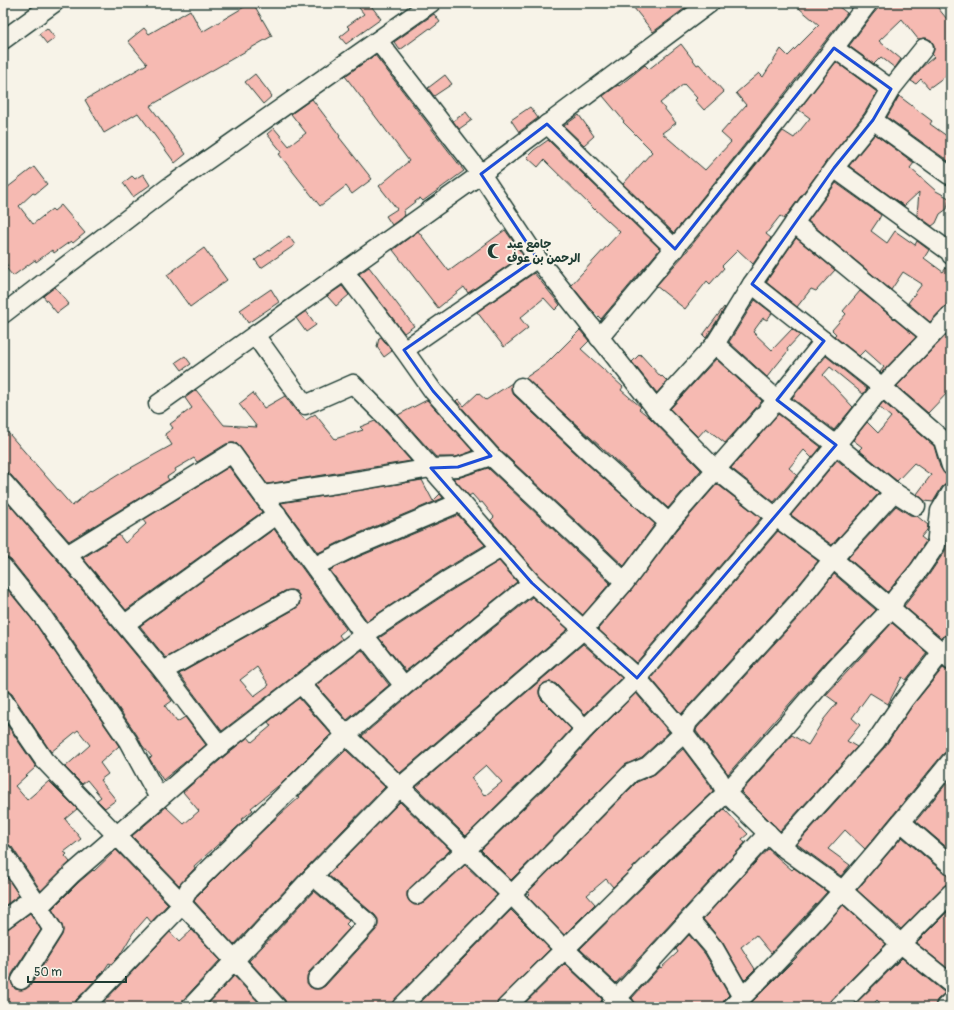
<svg xmlns="http://www.w3.org/2000/svg" width="954" height="1010" font-family="Pangolin,'Playpen Sans Arabic',sans-serif">
<style>
.building{fill:#f6bab2;stroke:#1f3d34;fill-rule:evenodd}
.lines{fill:none;stroke-linecap:round;stroke-linejoin:round}
.minor-casing{stroke:#1f3d34;stroke-width:21}
.minor{stroke:#f7f3e8;stroke-width:18}
.marked{fill:none;stroke:#1d4ed8;stroke-width:3;stroke-linejoin:round}
.labels{text-anchor:middle;dominant-baseline:central;stroke-width:4;stroke-linejoin:round;paint-order:stroke}
.poi-label{font-size:12px;font-weight:bold;fill:#1f3d34;stroke:#f7f3e8;text-anchor:start}
</style>
<rect width="100%" height="100%" fill="#f7f3e8"/>
<filter id="ink" filterUnits="userSpaceOnUse"><feTurbulence type="fractalNoise" baseFrequency=".025" numOctaves="2"/><feDisplacementMap in="SourceGraphic" scale="8" xChannelSelector="R" yChannelSelector="G"/><feConvolveMatrix kernelMatrix="1 2 1 2 8 2 1 2 1" color-interpolation-filters="sRGB"/></filter>
<g filter="url(#ink)">
<g class="building">
<polygon points="251,3 253,3 272,36 150,106 186,154 175,163 138,113 104,133 85,100 147,64 128,41 144,28 149,34 190,10 202,32"/>
<polygon points="355,3 369,3 381,19 346,44 340,37 350,29 347,26 364,14"/>
<polygon points="630,3 692,3 653,32"/>
<polygon points="793,3 834,3 847,13 761,124 674,233 623,184 652,152 650,150 651,150 623,122 624,121 603,96 618,85 619,86 645,65 649,69 681,44 697,65 699,64 724,92 704,110 695,100 697,98 684,84 660,103 676,123 662,133 705,170 731,142 721,133 746,105 736,93 759,73 763,77 781,49 788,56 819,25"/>
<polygon points="883,3 934,3 951,24 951,72 929,88 921,79 916,84 911,81 922,67 934,57 932,55 934,50 934,45 931,40 926,38 918,39 902,19 879,41 901,59 895,68 881,57 874,64 849,46 873,14"/>
<polygon points="434,14 440,22 431,29 430,28 400,50 394,42"/>
<polygon points="47,28 55,38 47,44 39,34"/>
<polygon points="375,55 464,171 423,201 420,198 403,211 405,215 392,225 386,216 397,209 379,186 409,161 345,76"/>
<polygon points="836,62 877,92 864,114 826,162 784,219 780,216 766,234 771,238 753,264 738,250 722,266 724,268 710,284 707,281 685,309 656,286 683,256 783,131 794,138 810,118 799,110"/>
<polygon points="255,74 272,96 263,104 245,82"/>
<polygon points="445,75 452,84 434,96 428,88"/>
<polygon points="899,96 932,121 930,124 951,139 951,163 887,117"/>
<polygon points="312,99 340,136 339,137 372,179 352,194 346,186 320,206 279,154 282,152 267,134 274,128 289,146 306,133 291,114"/>
<polygon points="530,107 538,118 519,132 511,120"/>
<polygon points="466,112 472,120 459,129 453,121"/>
<polygon points="579,115 594,136 584,145 564,126"/>
<polygon points="875,134 914,163 910,168 936,191 949,198 947,209 940,214 936,223 932,226 917,215 919,192 904,206 849,166"/>
<polygon points="548,140 660,249 601,319 591,309 571,285 620,232 595,209 595,210 544,160 538,167 527,157 534,150"/>
<polygon points="34,167 47,184 35,194 33,193 19,206 33,224 52,209 54,211 61,205 85,233 73,243 71,241 54,253 52,250 36,262 35,260 13,276 6,268 8,266 3,260 3,191"/>
<polygon points="143,174 150,185 133,197 123,183 132,176 135,179"/>
<polygon points="836,183 881,215 879,219 878,219 879,219 871,231 887,243 895,231 915,245 917,241 929,250 924,258 943,272 948,265 951,265 951,305 943,308 930,322 908,303 922,284 903,272 891,290 808,221"/>
<polygon points="505,230 523,255 468,293 464,287 438,308 393,250 418,231 449,271"/>
<polygon points="289,236 295,245 261,268 255,260"/>
<polygon points="796,238 835,270 816,291 811,289 797,307 766,282"/>
<polygon points="204,248 227,280 190,307 167,275"/>
<polygon points="369,267 414,326 404,333 359,274"/>
<polygon points="534,273 560,305 555,310 544,298 520,318 528,328 504,347 477,312"/>
<polygon points="342,286 349,295 336,306 327,296"/>
<polygon points="55,287 69,304 57,313 43,296"/>
<polygon points="271,289 279,302 248,323 240,310"/>
<polygon points="860,291 916,337 881,373 880,372 884,367 865,350 859,356 834,336 836,334 832,330 846,314 843,311"/>
<polygon points="755,300 772,313 767,320 763,318 753,332 772,350 792,329 800,335 787,349 788,351 767,377 729,342"/>
<polygon points="724,307 725,308 706,338 703,335"/>
<polygon points="306,311 316,325 306,332 296,318"/>
<polygon points="580,330 589,341 581,349 623,387 621,390 641,407 639,409 649,417 701,470 668,508 525,378 547,363"/>
<polygon points="951,330 951,389 928,413 897,386"/>
<polygon points="381,337 392,351 384,357 377,347 379,338"/>
<polygon points="640,354 661,377 662,376 667,381 657,393 632,362"/>
<polygon points="185,356 191,364 182,370 176,362"/>
<polygon points="826,356 867,389 863,394 830,367 823,375 853,407 834,430 792,398"/>
<polygon points="716,359 762,401 725,443 706,428 698,437 670,409"/>
<polygon points="512,383 511,390 514,395 587,464 655,524 624,566 499,449 456,401 458,399 464,406 478,393 486,400"/>
<polygon points="196,390 224,425 257,427 239,404 253,393 264,408 285,396 296,411 306,420 315,414 335,439 363,430 360,427 375,421 411,461 267,484 240,447 236,443 231,443 226,444 197,462 194,458 175,469 176,471 167,477 169,480 69,541 11,475 3,470 3,427 72,506 90,491 91,492 118,475 172,445 165,434 173,428 170,424 192,408 185,398"/>
<polygon points="427,400 473,451 456,457 436,457 398,415"/>
<polygon points="883,402 934,446 940,467 944,473 948,476 950,483 946,484 942,487 933,502 925,501 917,494 931,475 914,463 897,481 859,450 862,447 853,440 867,422 878,433 891,417 879,407"/>
<polygon points="778,414 821,447 812,458 804,450 789,468 797,475 774,502 731,468"/>
<polygon points="837,460 879,493 832,545 791,515"/>
<polygon points="229,467 262,512 126,610 83,558 119,535 125,543 146,524 143,520"/>
<polygon points="488,468 610,583 583,615 539,576 491,520 494,517 482,502 480,503 472,494 469,496 453,478 461,477"/>
<polygon points="422,480 433,501 440,494 443,498 350,537 318,553 281,503"/>
<polygon points="717,484 761,518 636,663 598,629 633,588 677,530"/>
<polygon points="8,503 59,562 155,678 172,701 165,706 177,722 185,717 206,745 163,780 149,758 152,757 142,745 137,735 52,611 11,560 6,557 3,552 3,507"/>
<polygon points="896,506 910,515 917,516 928,525 927,530 921,537 926,541 911,564 888,592 848,558"/>
<polygon points="951,513 951,634 947,634 941,638 904,606 928,576 945,551"/>
<polygon points="458,515 485,545 440,572 367,621 330,570 358,557"/>
<path d="M274,529L346,629L339,635L342,639L222,731L179,674L295,609L299,606L300,601L299,595L296,591L291,590L285,591L166,658L140,626ZM257,667L269,685L254,696L240,680Z"/>
<polygon points="778,531 818,561 792,593 681,714 651,678"/>
<polygon points="499,561 517,582 406,671 379,638 452,590"/>
<polygon points="834,574 876,610 826,662 728,774 696,731 697,728 808,607"/>
<polygon points="3,584 35,623 119,746 100,763 108,774 100,780 116,800 105,808 97,800 101,797 87,780 82,784 65,767 90,745 78,730 51,752 12,694 8,691 3,690"/>
<polygon points="532,597 568,629 400,773 362,736 411,694"/>
<polygon points="892,623 927,653 906,680 902,677 888,704 870,693 852,718 860,725 847,741 857,747 780,831 741,792 792,735 808,745 824,719 837,703 826,695"/>
<path d="M583,644L622,678L585,714L556,684L552,682H547L541,685L539,690V694L541,699L571,729L539,764L466,836L416,787ZM486,765L502,782L486,795L485,794L484,795L471,778Z"/>
<polygon points="362,650 389,685 347,720 316,685"/>
<polygon points="943,668 948,671 951,671 951,708 947,711 951,715 951,751 947,751 943,754 865,849 845,830 828,849 850,865 841,876 797,844 884,748 912,706"/>
<polygon points="636,693 669,732 642,757 624,766 511,880 481,850 554,779 593,736"/>
<polygon points="299,698 331,734 283,782 251,808 253,810 241,820 243,822 194,866 195,868 179,885 132,836 166,807 184,824 199,811 183,792 227,754 248,737 252,742 271,726 268,722"/>
<polygon points="3,719 36,767 15,786 27,800 49,781 77,809 65,819 81,839 64,852 67,854 65,856 70,862 41,891 12,847 8,844 3,843"/>
<polygon points="683,749 710,785 713,791 613,887 606,879 587,895 595,904 564,935 527,896 529,894 528,892 637,782 655,774"/>
<polygon points="346,750 385,787 305,869 234,945 194,901 198,895 236,857 250,845 249,844 272,822 300,797 299,796"/>
<polygon points="951,778 951,851 916,821"/>
<polygon points="400,802 450,850 410,888 407,892 407,897 410,902 414,905 419,905 424,903 465,865 497,895 394,1000 391,1007 287,1007 285,1000 249,961 314,891 349,921 346,924 350,928 309,972 307,976 307,983 310,987 314,989 320,989 325,986 376,930 378,925 378,919 375,915 328,875"/>
<polygon points="724,809 748,834 742,839 745,843 616,983 580,949 668,862"/>
<polygon points="902,837 944,873 951,875 951,883 944,886 901,929 857,890"/>
<polygon points="768,849 792,870 794,868 827,892 771,953 756,935 741,947 755,969 744,980 723,943 703,919"/>
<polygon points="116,850 168,904 151,922 147,917 133,933 120,955 111,964 109,963 103,972 76,1000 74,1007 67,1002 60,1007 3,1007 3,930 9,928 30,913 41,930 12,974 11,979 12,984 15,989 20,990 25,989 30,986 62,935 63,930 62,925 52,909 79,882 93,870 94,871"/>
<polygon points="3,872 19,895 3,907"/>
<polygon points="843,905 886,944 831,1000 828,1007 747,1007 798,956"/>
<polygon points="951,908 951,971 916,943"/>
<polygon points="511,910 550,949 499,1000 496,1007 416,1007"/>
<polygon points="192,930 220,960 183,1000 181,1007 99,1007 170,932 179,942"/>
<polygon points="689,935 705,954 729,995 724,1000 722,1007 636,1007 636,1004 632,998 660,967 661,968 678,952 676,949"/>
<polygon points="902,958 945,993 937,1000 935,1007 884,1007 877,1000 870,1007 858,1007 855,1004"/>
<polygon points="565,964 602,999 600,1006 521,1007"/>
<polygon points="234,976 263,1007 205,1007"/>
</g>
<g class="lines">
<defs>
<g id="minor">
<polyline points="3,40 54,3"/>
<polyline points="378,41 481,174 537,258 656,409 715,469 776,517 833,559 942,652 951,661"/>
<polyline points="834,48 891,89"/>
<polyline points="873,120 949,175"/>
<polyline points="547,124 675,249"/>
<polyline points="834,168 950,252 951,255"/>
<polyline points="794,223 931,336"/>
<polyline points="344,271 404,350 433,391 491,456 625,582"/>
<polyline points="752,284 882,387 943,440 951,466"/>
<polyline points="3,314 169,187 431,3"/>
<polyline points="255,335 305,405 353,384 387,418 532,583 637,678 684,733 719,779 726,793 781,846 842,890 901,944 951,984"/>
<path d="M599,338C692,229 782,118 868,3"/>
<polyline points="715,344 777,400 836,445 894,492 916,506"/>
<polyline points="404,350 537,258"/>
<polyline points="521,387 594,456 669,523"/>
<polyline points="158,404 481,174 710,3"/>
<polyline points="656,409 715,344 752,284 794,223 834,168 873,120 891,89 924,48"/>
<polyline points="3,482 67,555 163,671 220,746"/>
<polyline points="263,495 362,480 431,468 458,467 491,456"/>
<polyline points="67,555 232,453 364,635 404,686"/>
<polyline points="315,566 354,547 461,502"/>
<polyline points="3,567 43,617 128,741 159,798"/>
<polyline points="125,624 277,514"/>
<polyline points="163,671 290,600"/>
<polyline points="301,684 346,735 512,895 556,941 626,1007"/>
<polyline points="549,692 585,729"/>
<polyline points="3,700 44,760 175,896 277,1007"/>
<polyline points="901,822 951,865"/>
<polyline points="781,846 876,741 904,700 942,652 950,644"/>
<polyline points="3,853 33,898 53,930 21,980"/>
<polyline points="313,876 368,923 317,979"/>
<polyline points="417,895 466,850 547,771 585,729 637,678 776,517 836,445 882,387 951,315"/>
<polyline points="39,907 72,874 220,746 364,635 446,581 501,548"/>
<polyline points="3,920 33,898"/>
<polyline points="690,920 714,948 742,997"/>
<polyline points="610,1006 768,833"/>
<polyline points="84,1007 179,908 189,889 326,754 346,735 404,686 532,583"/>
<polyline points="191,1007 313,876 400,787 583,630 625,582 669,523 777,400 824,341"/>
<polyline points="401,1007 631,773 648,766 684,733 688,722 800,600 833,559 894,492"/>
<polyline points="506,1007 661,854 726,793 782,730 834,669 892,608 896,598 919,570 936,545 940,511 951,493"/>
<path d="M732,1007C811,931 882,846 951,761"/>
<polyline points="838,1007 951,893"/>
<polyline points="945,1007 951,1001"/>
</g>
</defs>
<use href="#minor" class="minor-casing"/>
<use href="#minor" class="minor"/>
</g>
</g>
<path class="marked" d="M834,48L891,89L873,120L834,168L752,284L824,341L777,400L836,445L637,678L532,583L431,468L458,467L491,456L433,391L404,350L537,258L481,174L547,124L675,249Z"/>
<defs>
<symbol id="mosque-bare" viewBox="-9 -9 18 18"><path d="M3.5-4.9A6 6 0 1 0 3.5 4.9A5 5 0 1 1 3.5-4.9Z" fill="#1f3d34" stroke="#f7f3e8" stroke-width="2.5" paint-order="stroke"/></symbol>
</defs>
<g fill-rule="evenodd">
<use href="#mosque-bare" x="484" y="240" width="22" height="22"/>
</g>
<g class="labels">
<g class="poi-label">
<text x="507" y="244">جامع عبد<tspan x="507" dy="14">الرحمن بن عوف</tspan></text>
</g>
</g>
<rect width="954" height="1010" fill="none" stroke="#f7f3e8" stroke-width="16"/>
<rect x="8" y="8" width="938" height="994" fill="none" stroke="#1f3d34" stroke-width="1.5" filter="url(#ink)"/>
<path d="M28 976v6h98v-6" fill="none" stroke="#1f3d34" stroke-width="2"/>
<text x="34" y="976" font-size="12" fill="#1f3d34" stroke="#f7f3e8" stroke-width="3" paint-order="stroke">50 m</text>
</svg>
